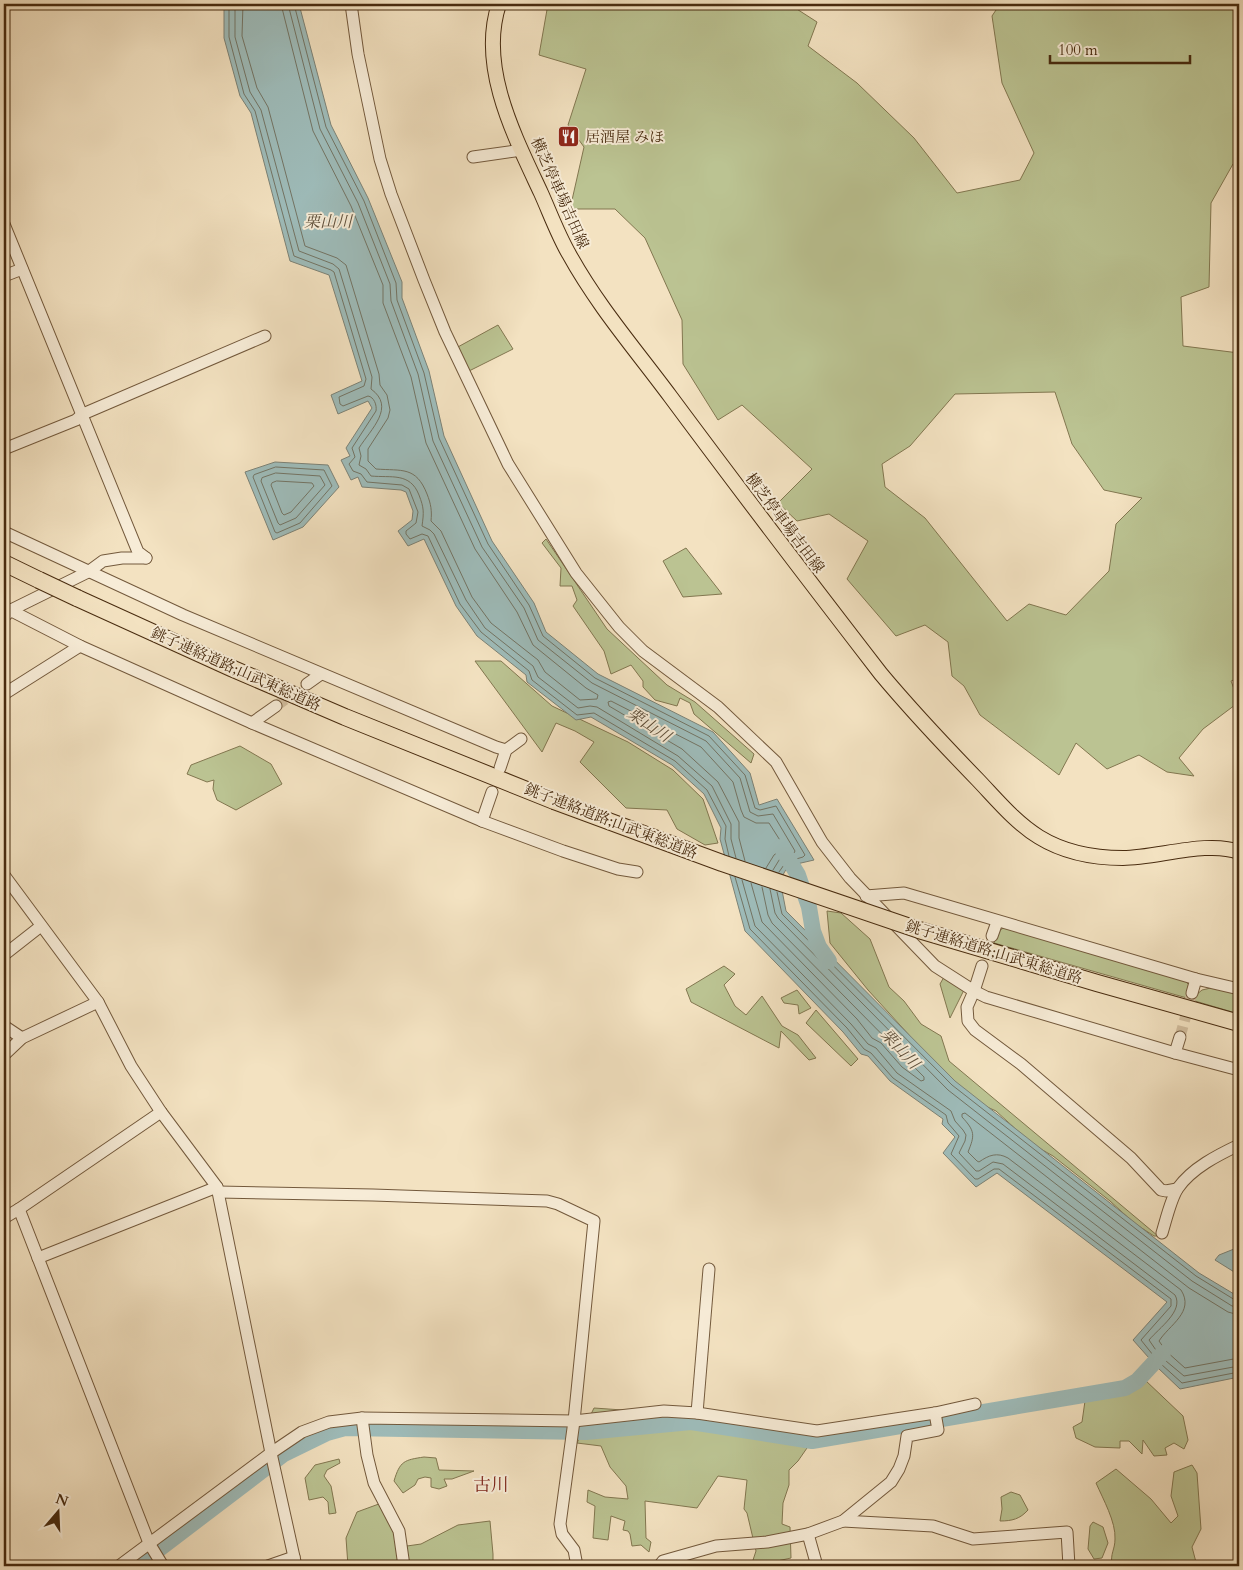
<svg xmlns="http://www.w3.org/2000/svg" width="1243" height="1570" font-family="Cardo,'Noto Serif JP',serif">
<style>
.green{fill:#bbc392;stroke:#827750;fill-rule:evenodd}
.water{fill:#9ebcba;stroke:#7c8276}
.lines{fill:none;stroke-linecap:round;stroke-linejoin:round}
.shore{stroke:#737464;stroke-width:1}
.river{stroke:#9ebcba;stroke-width:16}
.minor-tunnel{stroke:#d1bd9d;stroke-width:11;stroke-dasharray:11 5.5;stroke-linecap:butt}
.minor-casing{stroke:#73593c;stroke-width:13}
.major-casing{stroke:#482b0f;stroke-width:16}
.highway-casing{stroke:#482b0f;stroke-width:18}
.minor{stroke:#f7ecd7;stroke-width:11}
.major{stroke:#f3e2c1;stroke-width:14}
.highway{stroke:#f3e2c1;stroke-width:16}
.highway-bridge-casing{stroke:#482b0f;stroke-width:18;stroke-linecap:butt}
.highway-bridge{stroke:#f3e2c1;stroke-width:16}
.labels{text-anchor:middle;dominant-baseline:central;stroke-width:4;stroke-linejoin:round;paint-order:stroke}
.poi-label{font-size:15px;fill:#482b0f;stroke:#f7ecd7;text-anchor:start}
.street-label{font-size:15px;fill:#482b0f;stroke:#f7ecd7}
.water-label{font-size:16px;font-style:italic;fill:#5e4f3a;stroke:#f7ecd7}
.quarter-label{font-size:18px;fill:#7a1f14;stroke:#f7ecd7}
</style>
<rect width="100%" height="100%" fill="#f3e2c1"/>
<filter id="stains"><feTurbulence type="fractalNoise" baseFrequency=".004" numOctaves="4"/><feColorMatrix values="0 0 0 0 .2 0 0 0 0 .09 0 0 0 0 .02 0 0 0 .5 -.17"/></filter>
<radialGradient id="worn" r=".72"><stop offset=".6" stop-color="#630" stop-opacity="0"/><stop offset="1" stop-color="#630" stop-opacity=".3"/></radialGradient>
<g class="green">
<path d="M548,4H789L817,22L808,46L857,83L914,138L957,193L1020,180L1034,153L1002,83L992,16L1000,4H1239V163L1233,164L1211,203L1209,287L1181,297L1183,346L1239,353V678L1231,681L1239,702L1203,729L1179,758L1194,776L1167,772L1139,755L1107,769L1076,743L1059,775L980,715L964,686L952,676L948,642L925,625L896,636L847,579L868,541L829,514L797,521L778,503L812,469L742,405L718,420L683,364L682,320L645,238L615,209H570L584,147L568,125L586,69L539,55ZM1055,392L1072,444L1104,490L1142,498L1116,524L1109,571L1066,615L1029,604L1007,621L925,518L885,487L882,464L910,446L955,394Z"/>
<polygon points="498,325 513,349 469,371 456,348"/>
<polygon points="546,539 607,629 667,685 695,702 754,754 751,763 694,714 690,703 680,698 677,706 655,700 643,687 643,681 631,665 611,674 604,651 573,606 577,600 572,586 560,586 561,568 542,543"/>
<polygon points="686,548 722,594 683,597 663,561"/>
<polygon points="475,661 501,661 552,706 628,742 673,770 703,799 718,843 705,845 677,829 667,810 626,808 580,762 594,742 575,731 556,723 542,752"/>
<polygon points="240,746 271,764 282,784 236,810 217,800 213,789 214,780 207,782 187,774 191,765"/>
<polygon points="827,911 841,913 870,939 889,987 904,1001 921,1024 941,1036 949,1061 1158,1236 1154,1236 1134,1223 1110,1201 1053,1156 1032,1144 996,1111 972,1100 941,1070 868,990 830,943"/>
<polygon points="1005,927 1182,978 1189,985 1187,998 994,943 997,932"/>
<polygon points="724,966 735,974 724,985 735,1006 746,1015 762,996 782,1026 798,1035 816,1058 809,1060 781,1031 779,1048 691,1002 686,989"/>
<polygon points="944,977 965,988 950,1018 940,984"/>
<polygon points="1215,987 1239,993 1239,1014 1195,1001 1196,995 1202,990"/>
<polygon points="797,990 811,1008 799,1014 798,1005 784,1003 781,998"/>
<polygon points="816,1010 858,1059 851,1066 806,1023"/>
<polygon points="1145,1380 1183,1416 1188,1440 1184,1449 1174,1443 1165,1448 1167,1455 1154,1456 1143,1440 1142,1454 1129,1441 1120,1441 1120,1448 1095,1447 1076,1438 1073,1427 1082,1422 1085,1401 1123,1393"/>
<polygon points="594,1408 694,1415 775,1436 807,1448 798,1461 789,1470 789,1485 783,1503 782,1524 790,1527 791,1558 768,1563 767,1566 754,1566 752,1563 756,1551 747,1513 744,1509 747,1480 718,1476 697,1508 645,1501 646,1538 651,1542 649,1552 641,1545 632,1546 630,1534 628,1531 623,1530 625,1521 611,1516 608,1540 593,1538 595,1506 587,1502 588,1490 605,1497 628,1499 626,1486 610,1467 601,1446 577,1443"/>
<path d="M424,1457L436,1458L439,1470L474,1471L452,1479H444L447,1486L439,1489L431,1487V1478L425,1477L418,1479L415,1485L403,1493L394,1481C400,1461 404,1460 424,1457Z"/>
<polygon points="339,1459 340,1463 327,1470 324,1476 331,1486 336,1513 329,1514 328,1502 323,1497 309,1500 305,1478 315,1465"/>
<path d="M1192,1465L1197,1473L1201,1529L1192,1547L1197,1566H1112C1110,1553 1115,1550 1115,1539C1116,1522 1103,1499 1096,1483L1116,1469L1151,1499L1171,1523L1178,1516L1171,1496L1174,1472Z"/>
<path d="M1011,1492L1020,1495L1028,1510C1020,1519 1012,1521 1000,1521L1002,1509L1001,1497Z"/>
<polygon points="387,1501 407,1546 421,1544 458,1525 490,1521 493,1554 493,1566 348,1566 346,1538 357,1512"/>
<polygon points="1093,1522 1103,1527 1108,1543 1102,1558 1094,1559 1088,1549 1090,1526"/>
</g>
<g class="water">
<polygon points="224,4 299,4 331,125 368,198 402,282 402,298 429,371 444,436 492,541 534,603 546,632 598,674 713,732 750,773 759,805 777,799 814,860 788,866 780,880 786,911 955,1081 1199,1273 1239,1297 1239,1377 1180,1389 1157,1367 1151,1371 1146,1365 1149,1358 1133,1340 1167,1302 997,1173 976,1187 943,1153 955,1137 942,1124 943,1119 890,1081 868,1056 861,1054 843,1032 745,931 720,839 721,828 704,794 672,765 591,717 576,720 527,682 526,675 477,636 456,606 424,539 408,546 398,531 412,520 413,511 406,492 401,490 362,487 358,477 351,480 341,460 350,456 346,448 372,408 368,401 338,414 331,395 362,381 329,275 290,261 251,113 240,96 224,38"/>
<polygon points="275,462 328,465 339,487 303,527 273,540 245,472"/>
<polygon points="1239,1247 1239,1275 1215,1260 1219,1255"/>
</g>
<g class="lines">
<g class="shore">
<path d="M229,4V37L244,94L255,111L294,256L331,270L334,272L366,379L364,386L339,397L340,404L343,406L368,396C374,397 377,405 376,411L352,448L355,457L349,464L353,471L361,474L367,482L402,485L409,489L418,512L416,523L406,531V534L410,539L422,534L428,536L460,604L481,632L529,671L532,680L577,715L594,713L675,761L707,790L726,826L725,839L729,856"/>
<path d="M235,4V37L250,92L261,110L299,251L333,264L339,269L372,377L371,389C396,407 371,429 359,448L361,456L359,465L366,469L371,476C391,478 410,472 419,495C424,508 424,512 422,526L430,530L434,534L466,600L485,628L533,666L538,677L578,708L590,706L597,707L678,756L712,786L731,824V839L736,858"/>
<path d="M243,4L242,36L257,88L268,107L305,246L337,258L346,265L379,374L380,385L387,395L390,410L388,418L368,449V461L376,469C402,471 416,466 427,494C431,504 432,511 431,521L441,531L472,597L491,623L538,660L545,672L580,700L597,699L598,695L586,688L533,645L517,612L475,549L426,443L411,377L383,303V285L351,206L313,131L281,4"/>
<polyline points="288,4 320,129 358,203 390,284 391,301 418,374 433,441 482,547 524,608 538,640 592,683 706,741 740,778 750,812 758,816 773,814 795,851 794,853 781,857 773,870"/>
<polyline points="294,4 326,127 364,201 396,283 397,300 424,373 439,438 488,544 529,605 543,636 595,678 709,736 745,775 755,808 760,810 776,806 805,855 803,857 786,862 779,872"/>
<polygon points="276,467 324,470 332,486 300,523 277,533 275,532 253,477 254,475"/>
<polygon points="276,473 320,476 325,485 296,518 280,525 278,523 261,481 262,478"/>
<polygon points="277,481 312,483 314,486 291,512 284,515 282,513 271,485 272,483"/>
<polyline points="745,861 739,838 739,822 718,782 682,749 609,706 608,702 611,701 701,747 733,782 741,810 744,817 756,823 769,823 783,845 783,848 774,855 766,868"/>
<polyline points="735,877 750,929 847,1028 864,1049 871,1053 893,1078 946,1115 948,1123 959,1136 951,1154 975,1179 978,1179 994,1169 999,1169 1171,1299 1171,1306 1141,1340 1153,1355 1154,1362 1161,1364 1182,1383 1239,1372"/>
<path d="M742,880L755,926L851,1024L868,1044L876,1048L897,1073L951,1111L955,1121L963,1130L966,1135L965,1141L959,1153L976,1171H979L993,1162L1003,1164L1175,1295C1184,1311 1159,1328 1149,1340L1160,1356L1184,1376L1239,1366"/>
<polyline points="751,883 762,922 857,1019 872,1038 881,1043 902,1067 921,1081 924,1080 924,1077 772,923 768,915 762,887"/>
<polyline points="770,889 775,913 778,918 948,1090 1192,1281 1232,1306 1239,1307"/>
<polyline points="777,892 782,914 952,1085 1196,1276 1235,1300 1239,1301"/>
<path d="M1239,1315L1228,1312L1189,1288L965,1113L962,1114V1117C975,1131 975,1135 968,1152L977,1161L979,1162C989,1155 997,1152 1008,1158L1181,1290C1195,1312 1169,1325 1159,1341L1166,1351L1185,1368L1239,1358"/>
</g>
<g class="river">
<polyline points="781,847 798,875 809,907 813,931 819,947 829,961"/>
<polyline points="137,1566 284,1454 327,1433 345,1428 586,1432 691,1422 812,1441 1125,1388 1137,1381 1163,1353"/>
</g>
<g class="minor-tunnel">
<polyline points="276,706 307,684"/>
<polyline points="1180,1037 1192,993"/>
</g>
<defs>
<g id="minor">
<polyline points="351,4 358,54 380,159 391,194 424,280 445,332 508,464 576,573 619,627 643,651 718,707 776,762 822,842 850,878 935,966 974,991 967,1007 968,1021 975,1030 1021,1064 1131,1158 1161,1190 1166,1191 1177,1189"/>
<polyline points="473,157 522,150"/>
<polyline points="4,224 138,552 146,558"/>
<polyline points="4,276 22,269"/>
<polyline points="4,449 76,420 83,414 265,336"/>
<polyline points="4,532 183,615 496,747 506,750"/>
<polyline points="4,607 80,646 252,723 482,821 563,851 618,869 637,872"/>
<polyline points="4,617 11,610 88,572 103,561 122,558 146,558"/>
<polyline points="307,684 321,674"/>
<polyline points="4,694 80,646"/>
<polyline points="252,723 276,706"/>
<polyline points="500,768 506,750 521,739"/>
<polyline points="482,821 492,792"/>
<polyline points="4,875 98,1002 131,1066 161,1112 217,1187 271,1453 296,1566"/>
<polyline points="866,896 904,893 1196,979 1239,989"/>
<polyline points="992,936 997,922"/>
<polyline points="4,955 41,926"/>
<polyline points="982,966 974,991 986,997 1175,1053 1239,1070"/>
<polyline points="1192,993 1196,979"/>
<polyline points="4,1026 22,1038"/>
<polyline points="1175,1053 1180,1037"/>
<polyline points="4,1055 22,1038 98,1002"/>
<polyline points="218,1192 373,1195 547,1201 558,1204 594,1221 574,1421 560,1524 562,1534 574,1550 577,1566"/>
<polyline points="19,1209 149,1543 163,1566"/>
<polyline points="4,1218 19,1209 161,1112"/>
<path d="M1162,1233C1166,1220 1171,1198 1178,1188C1192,1168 1218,1155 1239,1145"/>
<polyline points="38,1258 217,1187"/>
<polyline points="697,1413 709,1269"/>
<polyline points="362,1418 367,1455 374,1483 399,1531 404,1566"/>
<polyline points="843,1521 933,1526 973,1539 1067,1532 1069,1566"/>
<polyline points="808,1534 817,1566"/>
<polyline points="119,1566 271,1453 302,1432 329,1422 362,1418 574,1421 664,1411 697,1413 817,1431 935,1413 975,1404"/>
<polyline points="268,1566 294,1557"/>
<polyline points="659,1566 663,1561 716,1546 767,1542 808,1534 843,1521 891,1482 899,1469 904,1456 907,1436 938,1430 935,1413"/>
</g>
<path id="major" d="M499,4C478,67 515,137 541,193C550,213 558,235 569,254C597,305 635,349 670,396C739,489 810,582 881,674C912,711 945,746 978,780C997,800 1016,823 1039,837C1065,853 1094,858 1123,858C1157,858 1208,840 1239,852"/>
<g id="highway">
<polyline points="4,563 39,580"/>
<polyline points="77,598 231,668 345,717 554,801"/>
<polyline points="919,930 1097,983 1239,1023"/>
</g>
</defs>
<use href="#minor" class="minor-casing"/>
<use href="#major" class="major-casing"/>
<use href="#highway" class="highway-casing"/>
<use href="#minor" class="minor"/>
<use href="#major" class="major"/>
<use href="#highway" class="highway"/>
<defs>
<g id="highway-bridge">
<polyline points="39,580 77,598"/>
<polyline points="554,801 722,863 919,930"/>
</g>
</defs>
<use href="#highway-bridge" class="highway-bridge-casing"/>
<use href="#highway-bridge" class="highway-bridge"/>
</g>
<defs>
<symbol id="restaurant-square" viewBox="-11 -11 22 22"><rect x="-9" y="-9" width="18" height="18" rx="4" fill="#8f2418" stroke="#f7ecd7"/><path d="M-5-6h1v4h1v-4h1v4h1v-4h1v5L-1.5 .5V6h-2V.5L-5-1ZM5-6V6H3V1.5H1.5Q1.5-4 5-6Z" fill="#fff"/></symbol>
</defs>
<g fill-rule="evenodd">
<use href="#restaurant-square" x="556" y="124" width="25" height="25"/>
</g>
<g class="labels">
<g class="poi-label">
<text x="585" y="137">居酒屋 みほ</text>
</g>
<g class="street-label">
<text transform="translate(560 193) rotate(66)">横芝停車場吉田線</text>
<text transform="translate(785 523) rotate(53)">横芝停車場吉田線</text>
<text transform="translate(236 669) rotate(24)">銚子連絡道路;山武東総道路</text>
<text transform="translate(611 821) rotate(21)">銚子連絡道路;山武東総道路</text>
<text transform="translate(994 952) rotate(17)">銚子連絡道路;山武東総道路</text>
</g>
<g class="water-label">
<text x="328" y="222">栗山川</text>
<text transform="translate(649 725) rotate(34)">栗山川</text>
<text transform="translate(900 1049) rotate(47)">栗山川</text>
</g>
<g class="quarter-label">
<text x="491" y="1485">古川</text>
</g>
</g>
<rect width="1243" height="1570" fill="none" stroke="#f3e2c1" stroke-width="20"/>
<rect x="5" y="5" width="1233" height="1560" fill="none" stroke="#482b0f" stroke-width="2.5"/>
<rect x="10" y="10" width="1223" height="1550" fill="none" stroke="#482b0f"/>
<g transform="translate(58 1512) rotate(19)" stroke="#f7ecd7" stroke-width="4" paint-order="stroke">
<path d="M0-4L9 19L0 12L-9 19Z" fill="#482b0f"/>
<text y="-8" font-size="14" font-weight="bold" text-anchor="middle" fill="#482b0f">N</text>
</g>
<path d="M1050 55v8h140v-8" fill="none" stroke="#482b0f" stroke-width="2.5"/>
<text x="1058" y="55" font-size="15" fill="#482b0f" stroke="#f7ecd7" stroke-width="4" paint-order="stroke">100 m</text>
<rect width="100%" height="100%" filter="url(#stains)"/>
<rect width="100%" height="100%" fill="url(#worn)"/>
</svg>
